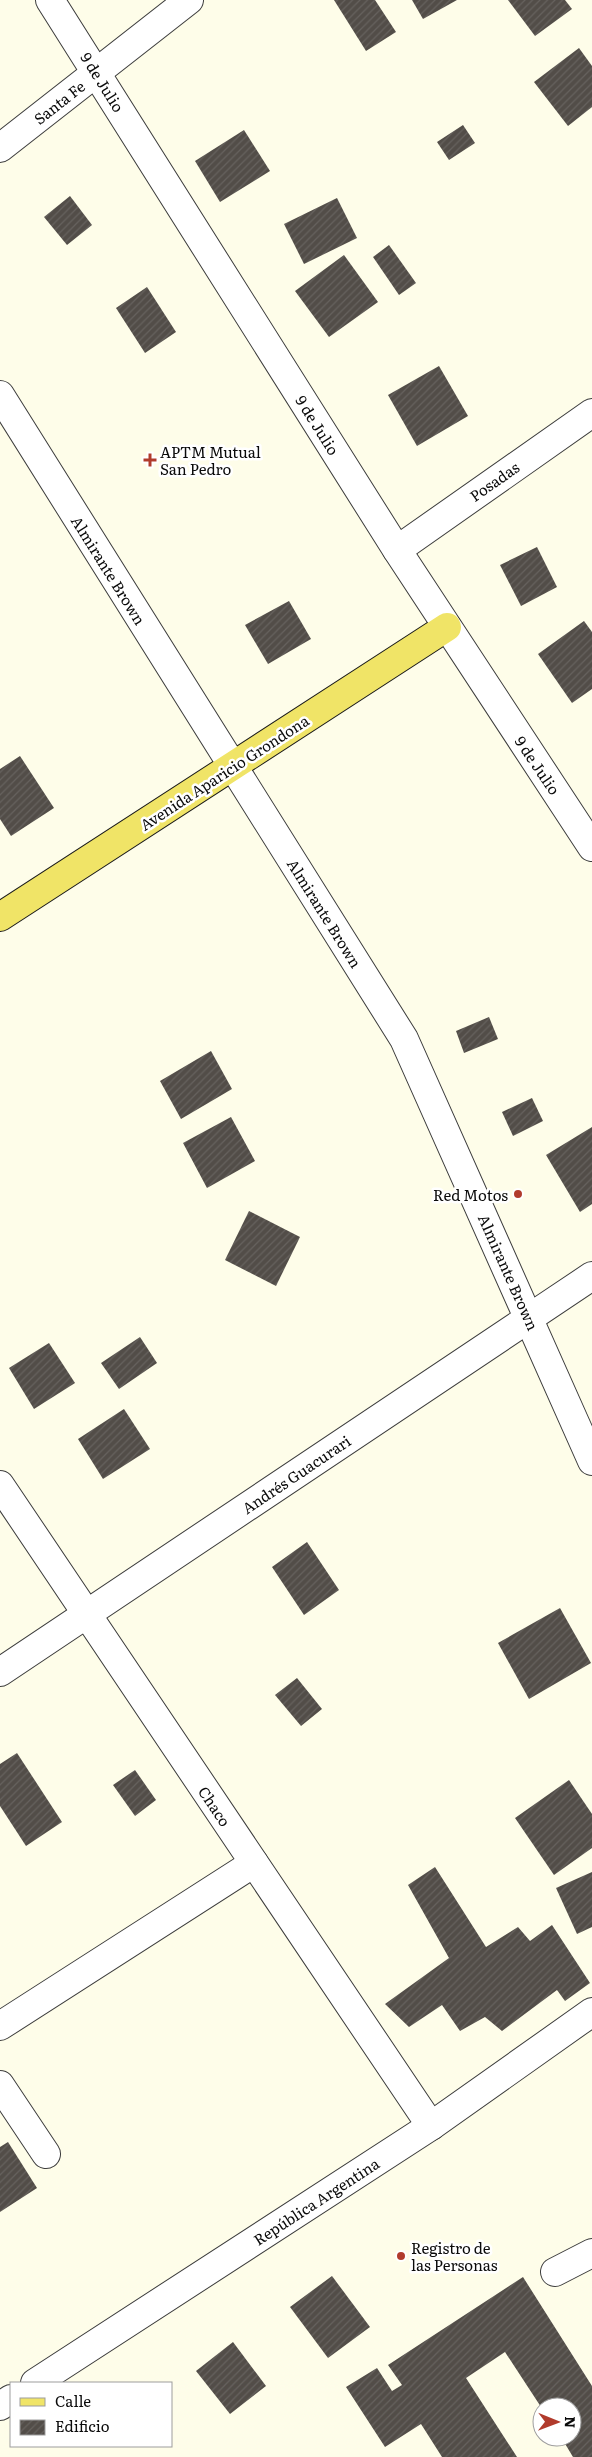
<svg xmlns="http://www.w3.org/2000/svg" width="592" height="2457" font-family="Literata,serif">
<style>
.building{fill:url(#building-hatch)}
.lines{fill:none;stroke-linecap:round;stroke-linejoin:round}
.minor-casing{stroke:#3d3d3d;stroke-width:30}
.major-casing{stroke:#1b1b1b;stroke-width:30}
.minor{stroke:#fff;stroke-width:28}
.major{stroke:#f0e467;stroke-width:28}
.poi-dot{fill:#b13b2c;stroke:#fff;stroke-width:2}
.labels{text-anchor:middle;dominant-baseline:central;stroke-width:5;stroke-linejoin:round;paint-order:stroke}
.street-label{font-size:15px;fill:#0a0a0a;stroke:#fff}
.poi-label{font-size:15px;fill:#0a0a0a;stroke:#fff;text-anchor:start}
</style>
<defs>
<pattern id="building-hatch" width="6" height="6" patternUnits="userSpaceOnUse" patternTransform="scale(1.25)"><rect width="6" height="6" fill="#524d48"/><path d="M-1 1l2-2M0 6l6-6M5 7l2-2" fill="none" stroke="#66625e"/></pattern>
</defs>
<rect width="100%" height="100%" fill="#fefde9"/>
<g class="building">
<polygon points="334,0 375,0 396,32 366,51"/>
<polygon points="412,0 457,0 423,19"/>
<polygon points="508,0 565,0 572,9 535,36"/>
<polygon points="579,48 592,66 592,107 568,126 534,82"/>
<polygon points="463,125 475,143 449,160 437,142"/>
<polygon points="244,130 270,171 220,202 195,161"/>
<polygon points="70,196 92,225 67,245 44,217"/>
<polygon points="337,198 357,238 304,264 284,224"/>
<polygon points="389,245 416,283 399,295 373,257"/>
<polygon points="344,255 378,302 329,337 295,291"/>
<polygon points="147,287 176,332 145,353 116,308"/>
<polygon points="439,366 468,416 417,446 388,395"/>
<polygon points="537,547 557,587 521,606 500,565"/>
<polygon points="289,601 311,639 268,664 245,625"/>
<polygon points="584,621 592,632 592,689 572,703 538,654"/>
<polygon points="20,756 54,808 11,836 0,819 0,769"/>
<polygon points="489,1017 498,1039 464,1053 456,1031"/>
<polygon points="211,1051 232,1089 181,1119 160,1081"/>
<polygon points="532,1098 543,1121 513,1136 502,1112"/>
<polygon points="231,1117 255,1161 207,1188 183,1143"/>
<polygon points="592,1127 592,1204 580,1212 546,1155"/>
<polygon points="249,1211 300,1237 276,1286 225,1260"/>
<polygon points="140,1337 157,1363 119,1389 101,1363"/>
<polygon points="49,1343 75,1383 34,1409 9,1368"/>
<polygon points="124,1409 150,1449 103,1479 78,1439"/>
<polygon points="307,1542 339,1590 304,1615 272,1567"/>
<polygon points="560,1608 591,1663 529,1699 498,1643"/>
<polygon points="297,1678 322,1709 301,1726 275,1695"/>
<polygon points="17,1753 62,1822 26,1846 0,1806 0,1764"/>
<polygon points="135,1770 156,1800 135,1816 113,1785"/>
<polygon points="569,1780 592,1814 592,1848 554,1875 515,1818"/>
<polygon points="435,1867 486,1947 518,1927 530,1941 552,1925 590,1983 565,2001 557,1990 502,2031 485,2017 460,2031 442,2005 409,2027 385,2004 449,1958 408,1885"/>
<polygon points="592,1872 592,1927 577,1934 556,1888"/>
<polygon points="8,2142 37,2188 0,2212 0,2147"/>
<polygon points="332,2276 370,2327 328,2358 290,2307"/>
<polygon points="523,2277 592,2386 592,2457 573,2457 561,2437 572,2437 572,2407 541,2407 505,2352 466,2378 517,2457 442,2457 421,2424 385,2447 346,2387 377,2368 392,2391 402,2385 388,2365"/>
<polygon points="233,2342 266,2386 230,2414 196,2371"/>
</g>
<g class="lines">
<defs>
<g id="minor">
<polyline points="50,0 397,550 592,847"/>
<polyline points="0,148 189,0"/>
<polyline points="0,395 404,1039 592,1461"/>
<polyline points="397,550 592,413"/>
<polyline points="0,1485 431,2126"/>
<polyline points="0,1672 592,1276"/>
<polyline points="0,2026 254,1863"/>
<polyline points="0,2085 46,2154"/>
<polyline points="555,2272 592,2253"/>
<polyline points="35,2383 431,2126 592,2012"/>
<polyline points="0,2406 11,2399"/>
</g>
<polyline id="major" points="0,917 447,627"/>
</defs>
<use href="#minor" class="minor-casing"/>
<use href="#major" class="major-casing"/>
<use href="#minor" class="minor"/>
<use href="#major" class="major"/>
</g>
<g class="poi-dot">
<path d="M147.5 452.5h5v5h5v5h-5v5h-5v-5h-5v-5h5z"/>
<circle cx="518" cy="1194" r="5"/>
<circle cx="401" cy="2256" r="5"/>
</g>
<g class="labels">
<g class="street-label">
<text transform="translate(103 82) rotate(58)">9 de Julio</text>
<text transform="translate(59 102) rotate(-38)">Santa Fe</text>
<text transform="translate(318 425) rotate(58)">9 de Julio</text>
<text transform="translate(494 481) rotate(-35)">Posadas</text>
<text transform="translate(109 570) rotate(58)">Almirante Brown</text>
<text transform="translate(538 765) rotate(56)">9 de Julio</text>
<text transform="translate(224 772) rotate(-33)">Avenida Aparicio Grondona</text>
<text transform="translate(325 913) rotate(58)">Almirante Brown</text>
<text transform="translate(509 1272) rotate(66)">Almirante Brown</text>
<text transform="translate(296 1474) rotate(-34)">Andrés Guacurari</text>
<text transform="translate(215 1806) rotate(56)">Chaco</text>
<text transform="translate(316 2201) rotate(-33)">República Argentina</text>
</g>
<g class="poi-label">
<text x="160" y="451">APTM Mutual<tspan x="160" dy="17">San Pedro</tspan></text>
<text x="508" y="1194" text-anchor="end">Red Motos</text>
<text x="411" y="2247">Registro de<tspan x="411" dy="17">las Personas</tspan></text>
</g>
</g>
<rect x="10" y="2382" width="162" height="65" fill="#ffffff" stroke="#9d9d9d"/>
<rect x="20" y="2398" width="25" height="8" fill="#f0e467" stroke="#9d9d9d"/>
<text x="55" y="2407" font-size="15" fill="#0a0a0a">Calle</text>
<rect x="20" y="2420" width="25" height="15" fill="url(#building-hatch)" stroke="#9d9d9d"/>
<text x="55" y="2432" font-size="15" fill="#0a0a0a">Edificio</text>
<g transform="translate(557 2422) rotate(91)"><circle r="24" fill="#ffffff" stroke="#9d9d9d"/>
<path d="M0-4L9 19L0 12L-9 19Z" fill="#b13b2c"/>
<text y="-8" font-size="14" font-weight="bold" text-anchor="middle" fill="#0a0a0a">N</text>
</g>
</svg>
